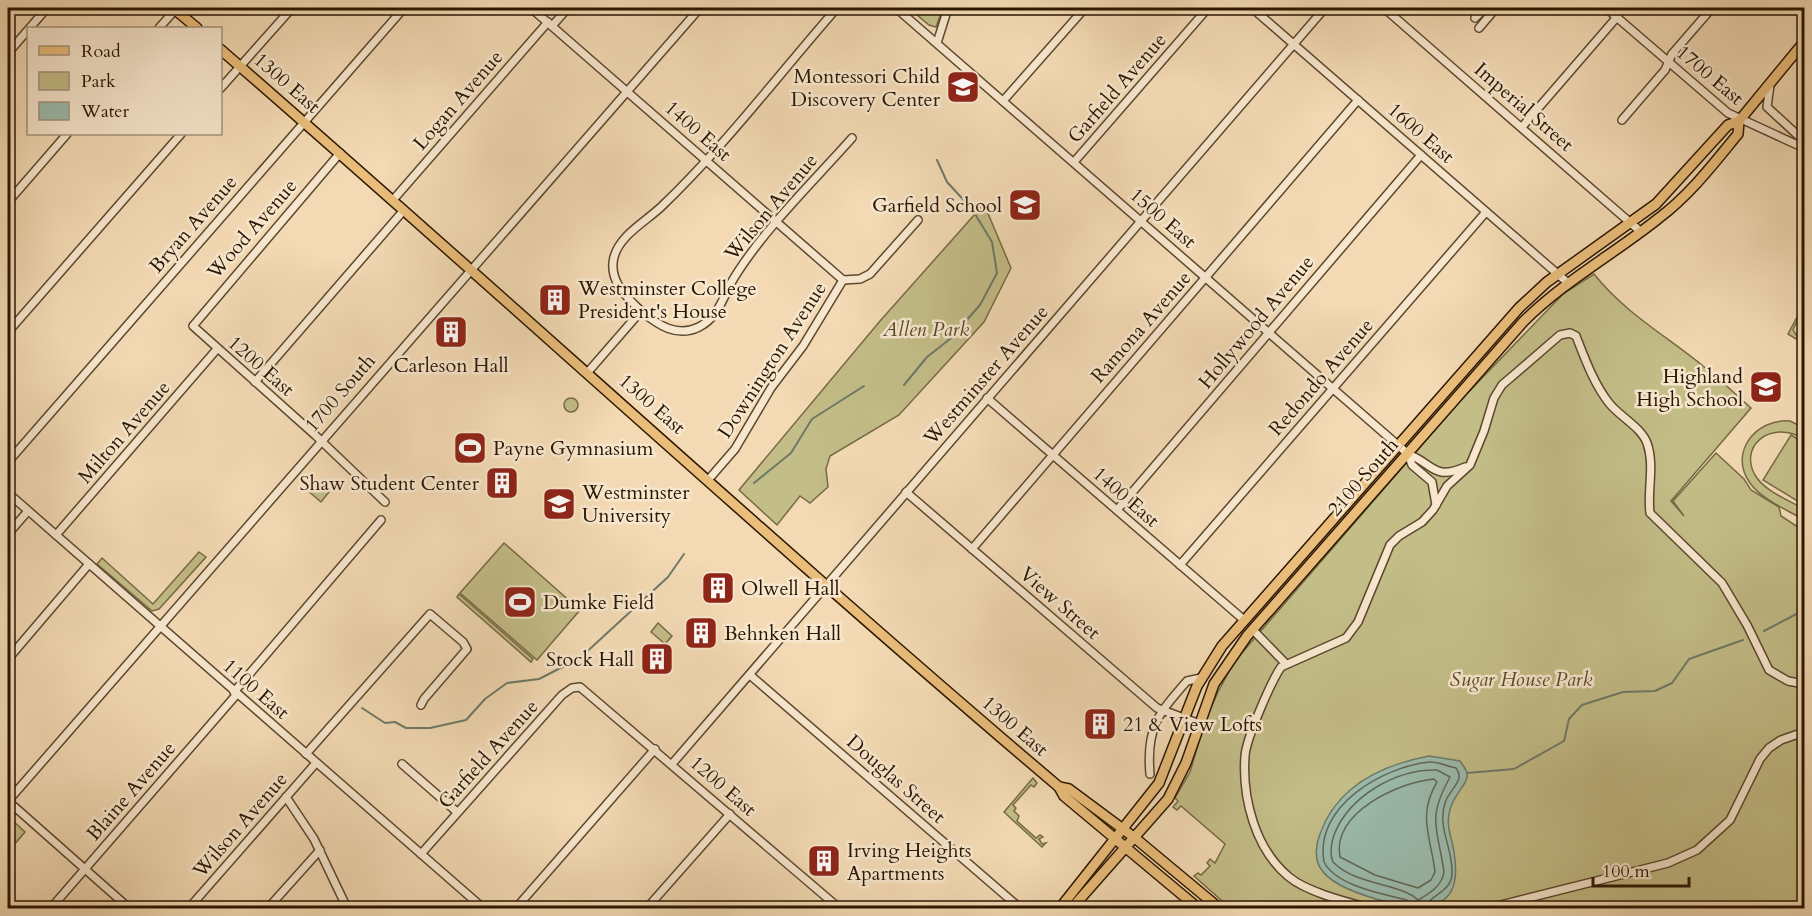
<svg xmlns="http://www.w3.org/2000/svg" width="1812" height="916" font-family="Cardo,serif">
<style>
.green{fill:#c3bd87;stroke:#766a44;stroke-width:1.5}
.water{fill:#9bbbad;stroke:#6e7968;stroke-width:1.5}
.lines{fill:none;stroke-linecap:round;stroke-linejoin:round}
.shore{stroke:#626857;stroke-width:1.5}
.stream{stroke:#6e7968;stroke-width:2}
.minor-casing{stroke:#5c472e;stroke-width:10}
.major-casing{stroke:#2a1601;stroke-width:12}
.minor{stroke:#f7e7ce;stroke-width:7}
.major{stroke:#eabd7a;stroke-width:9}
.labels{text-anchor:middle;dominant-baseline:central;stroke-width:5;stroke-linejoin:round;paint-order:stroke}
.street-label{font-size:20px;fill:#2a1601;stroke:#f7e7ce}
.poi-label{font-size:20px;fill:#2a1601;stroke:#f7e7ce;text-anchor:start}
.park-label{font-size:20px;font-style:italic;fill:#584829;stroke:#f7e7ce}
</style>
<rect width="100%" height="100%" fill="#f3dab4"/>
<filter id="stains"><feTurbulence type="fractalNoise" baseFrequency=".00333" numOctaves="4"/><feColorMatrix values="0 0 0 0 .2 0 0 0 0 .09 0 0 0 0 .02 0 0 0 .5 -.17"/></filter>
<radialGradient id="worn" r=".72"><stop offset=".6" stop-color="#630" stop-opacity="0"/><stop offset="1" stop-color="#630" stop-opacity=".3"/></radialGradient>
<g class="green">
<polygon points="919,8 943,8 936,27 929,25 917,15"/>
<polygon points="984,204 1011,268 984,322 899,415 830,456 826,469 828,487 810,503 800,496 777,525 739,490 880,321"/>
<path d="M1594,274C1625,313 1665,335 1703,366C1720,379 1735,394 1751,408L1671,501L1684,516L1673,501L1716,453L1744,479L1751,490L1779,507L1781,516L1804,531V908H1230L1194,876L1198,873L1201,875L1210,866L1207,863L1210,859L1215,863L1225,844L1181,806L1177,810L1173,807L1178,801L1175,798L1190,772L1205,721L1218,692L1234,662L1460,401L1563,294Z"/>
<polygon points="1804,304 1804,321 1796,323 1793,330 1797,336 1804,338 1804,344 1788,334"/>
<circle cx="571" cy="405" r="7"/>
<path d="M1790,421L1804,428V439C1770,418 1736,448 1757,478C1767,492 1790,501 1804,509V520C1788,510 1762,500 1750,483C1728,453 1756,418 1790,421Z"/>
<polygon points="1791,435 1804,443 1804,505 1763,480"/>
<polygon points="316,481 329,492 321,502 307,490"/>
<polygon points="504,543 580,610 537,660 460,593"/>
<polygon points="199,552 206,557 159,609 152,611 97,564 102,558 153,604"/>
<polygon points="459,594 533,659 531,662 457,597"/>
<polygon points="658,623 672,636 665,644 651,632"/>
<polygon points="1033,778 1037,783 1034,787 1031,785 1013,805 1016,808 1014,811 1019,816 1017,821 1036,838 1040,835 1043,837 1039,839 1042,844 1046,843 1042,847 1004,812"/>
<polygon points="8,816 25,832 8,852"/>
</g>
<path class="water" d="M1429,756L1460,761C1462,764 1466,769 1467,773C1470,787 1441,800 1450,834C1469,905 1440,916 1376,899C1359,894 1331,885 1321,869C1314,859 1316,844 1320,834C1337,786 1382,765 1429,756Z"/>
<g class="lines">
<g class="shore">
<path d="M1437,770L1450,777C1426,820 1438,828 1444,872C1442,886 1429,894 1418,900C1401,883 1356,886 1333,862C1329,853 1331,844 1334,835C1349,796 1396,769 1437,770Z"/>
<path d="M1434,779L1437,782C1417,816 1431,837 1435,872L1431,880L1418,888L1375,875L1340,857C1331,813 1399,782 1434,779Z"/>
<path d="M1411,908L1407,900C1383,894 1336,886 1324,862C1314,806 1383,767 1429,762C1439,761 1447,767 1456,768C1466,781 1449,789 1445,803C1437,828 1453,848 1452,873C1452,893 1428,895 1426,908"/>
</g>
<g class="stream">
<polyline points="904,385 927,357 950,339 980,305 997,273 992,242 972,209 947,182 937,160"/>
<polyline points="754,483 791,453 812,419 864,386"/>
<polyline points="1764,631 1804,610"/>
<polyline points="362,708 385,723 395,722 406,728 430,728 466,720 485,699 507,683 539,679 580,658 668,577 684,554"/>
<polyline points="1467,773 1514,769 1564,741 1569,719 1582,705 1623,692 1655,691 1672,683 1689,659 1743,640"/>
</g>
<defs>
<g id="minor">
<polyline points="531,8 843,280"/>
<path d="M896,8L1408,454C1434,464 1433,481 1465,467"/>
<polyline points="1252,8 1568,283"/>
<polyline points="1384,8 1641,232"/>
<polyline points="1606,8 1728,113 1804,148"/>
<polyline points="1475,18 1485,8"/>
<polyline points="552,26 568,8"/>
<polyline points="159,28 175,10"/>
<polyline points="1479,28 1496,8"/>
<polyline points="937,43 948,8"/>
<polyline points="8,53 47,8"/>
<polyline points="1770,85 1767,107 1804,141"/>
<polyline points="220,89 292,8"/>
<polyline points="1003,101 1085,8"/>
<polyline points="1622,120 1665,70 1672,54 1712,8"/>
<polyline points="1522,127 1617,17"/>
<polyline points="340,153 193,326 315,435 385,502"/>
<polyline points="1074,162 1208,8"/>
<polyline points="393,200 548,22"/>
<polyline points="8,202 67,134"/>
<polyline points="843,280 860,279 870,274 918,220"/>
<path d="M641,311C626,297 608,280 614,257C620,235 645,222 661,207C724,147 779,74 837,8"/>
<polyline points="8,332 181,134"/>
<path d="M588,372L641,311C658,325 677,338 699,327C717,318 723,299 731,283C760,233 813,182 852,138"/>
<polyline points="255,382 404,210"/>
<polyline points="987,398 1244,620"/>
<polyline points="1408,454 1412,465 1432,482 1436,505"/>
<polyline points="8,462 404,8"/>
<polyline points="709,479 735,449 771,388 803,346 843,280"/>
<polyline points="906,492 1157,708 1200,724"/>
<polyline points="8,493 483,908"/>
<polyline points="1117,510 1421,155"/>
<polyline points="8,534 28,511"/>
<polyline points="56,535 217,349"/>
<polyline points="972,549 1358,100"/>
<polyline points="1180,565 1486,212"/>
<polyline points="1253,630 1286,664"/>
<polyline points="8,659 89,564"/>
<polyline points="750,675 1020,908"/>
<polyline points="234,692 381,520"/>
<polyline points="306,754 430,614 463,642 467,649 424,699 421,705"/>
<polyline points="402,764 457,812"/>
<polyline points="672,764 1325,8"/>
<path d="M1150,774C1146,728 1158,714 1187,681L1201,678"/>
<polyline points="286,797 314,839 347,908"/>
<polyline points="8,801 700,8"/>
<polyline points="8,801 129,908"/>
<polyline points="421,854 562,695 572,688 580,687 839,908"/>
<polyline points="51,908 237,694"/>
<polyline points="189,908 316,763"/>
<polyline points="268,908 320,850"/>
<polyline points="516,908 655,749"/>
<polyline points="647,908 730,814"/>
<path d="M1369,908C1347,902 1307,892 1289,877C1255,849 1242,798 1245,756C1246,739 1271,682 1281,667L1346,638L1358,622L1390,545L1399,536L1422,522L1433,510L1447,486L1470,465L1484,431L1494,398L1502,385L1560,335L1570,333L1576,336C1585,359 1594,384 1609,403C1620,417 1641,427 1647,443C1655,466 1647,490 1650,513L1722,583L1747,625L1769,670L1788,681L1804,684"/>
<polyline points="1489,908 1668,863 1697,850 1730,820 1760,759 1769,748 1781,740 1804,732"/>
</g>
<g id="major">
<polyline points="173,8 197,28"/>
<path d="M220,49C501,293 775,546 1059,787L1064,796L1198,908"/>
<polyline points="1059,787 1069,789 1135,838 1219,908"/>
<polyline points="1060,908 1159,783 1197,686 1222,646 1519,308 1547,282 1656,204 1728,125 1739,121 1804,42"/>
<path d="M1072,908L1168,799L1186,763L1214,684L1247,636L1523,322C1564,281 1614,254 1659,218C1690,195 1714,163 1738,134L1739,121"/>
</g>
</defs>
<use href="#minor" class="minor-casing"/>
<use href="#major" class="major-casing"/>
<use href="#minor" class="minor"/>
<use href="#major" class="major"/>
</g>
<defs>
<symbol id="school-square" viewBox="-11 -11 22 22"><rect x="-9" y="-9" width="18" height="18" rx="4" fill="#8f2418" stroke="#f7e7ce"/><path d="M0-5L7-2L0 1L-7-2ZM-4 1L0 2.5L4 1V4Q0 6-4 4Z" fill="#fff"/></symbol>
<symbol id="building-square" viewBox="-11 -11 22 22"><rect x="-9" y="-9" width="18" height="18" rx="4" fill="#8f2418" stroke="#f7e7ce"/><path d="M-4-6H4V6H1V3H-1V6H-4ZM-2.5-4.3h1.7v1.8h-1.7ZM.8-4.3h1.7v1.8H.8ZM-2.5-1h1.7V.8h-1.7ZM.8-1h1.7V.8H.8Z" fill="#fff"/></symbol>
<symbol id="stadium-square" viewBox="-11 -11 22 22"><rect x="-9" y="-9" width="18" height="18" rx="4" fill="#8f2418" stroke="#f7e7ce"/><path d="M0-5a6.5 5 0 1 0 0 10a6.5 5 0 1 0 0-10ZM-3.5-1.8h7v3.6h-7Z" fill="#fff"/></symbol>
<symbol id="university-square" viewBox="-11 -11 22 22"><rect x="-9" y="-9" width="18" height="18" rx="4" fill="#8f2418" stroke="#f7e7ce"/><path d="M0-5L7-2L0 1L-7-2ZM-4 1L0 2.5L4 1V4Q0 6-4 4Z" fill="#fff"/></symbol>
</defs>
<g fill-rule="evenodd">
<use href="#school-square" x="944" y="68" width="38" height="38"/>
<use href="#school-square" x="1006" y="186" width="38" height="38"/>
<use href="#building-square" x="536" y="281" width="38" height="38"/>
<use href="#building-square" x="432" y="313" width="38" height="38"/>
<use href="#school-square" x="1747" y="368" width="38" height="38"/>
<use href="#stadium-square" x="451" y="429" width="38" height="38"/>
<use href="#building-square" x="483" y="464" width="38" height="38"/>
<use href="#university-square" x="540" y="485" width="38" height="38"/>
<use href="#building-square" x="699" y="569" width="38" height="38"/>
<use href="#stadium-square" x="501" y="583" width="38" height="38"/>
<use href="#building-square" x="682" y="614" width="38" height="38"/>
<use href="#building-square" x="638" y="640" width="38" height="38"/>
<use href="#building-square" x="1081" y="705" width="38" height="38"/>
<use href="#building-square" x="805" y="842" width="38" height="38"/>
</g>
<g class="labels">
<g class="street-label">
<text transform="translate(1710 75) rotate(40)">1700 East</text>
<text transform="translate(287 83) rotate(41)">1300 East</text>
<text transform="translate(1117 88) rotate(-49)">Garfield Avenue</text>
<text transform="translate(458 100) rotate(-49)">Logan Avenue</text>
<text transform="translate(1524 107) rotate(41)">Imperial Street</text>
<text transform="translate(698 131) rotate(41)">1400 East</text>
<text transform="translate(1421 133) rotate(41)">1600 East</text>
<text transform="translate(771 207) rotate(-50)">Wilson Avenue</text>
<text transform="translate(1163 218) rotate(41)">1500 East</text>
<text transform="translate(193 224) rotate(-49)">Bryan Avenue</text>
<text transform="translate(252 229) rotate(-49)">Wood Avenue</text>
<text transform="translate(1256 322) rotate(-50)">Hollywood Avenue</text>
<text transform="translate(1141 327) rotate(-49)">Ramona Avenue</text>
<text transform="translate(772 360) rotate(-57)">Downington Avenue</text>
<text transform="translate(261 366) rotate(41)">1200 East</text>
<text transform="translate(986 375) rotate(-49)">Westminster Avenue</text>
<text transform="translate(1321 377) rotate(-49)">Redondo Avenue</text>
<text transform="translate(340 393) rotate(-49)">1700 South</text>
<text transform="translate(652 404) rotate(41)">1300 East</text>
<text transform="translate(124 432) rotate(-49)">Milton Avenue</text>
<text transform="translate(1363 477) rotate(-49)">2100 South</text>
<text transform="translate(1126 497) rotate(41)">1400 East</text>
<text transform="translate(1060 603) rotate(41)">View Street</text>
<text transform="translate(256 689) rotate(41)">1100 East</text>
<text transform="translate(1015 726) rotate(41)">1300 East</text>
<text transform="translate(488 754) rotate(-48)">Garfield Avenue</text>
<text transform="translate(896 779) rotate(41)">Douglas Street</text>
<text transform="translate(723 786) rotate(41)">1200 East</text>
<text transform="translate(131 791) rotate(-49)">Blaine Avenue</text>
<text transform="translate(240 825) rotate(-49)">Wilson Avenue</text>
</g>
<g class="poi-label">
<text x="940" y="76" text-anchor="end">Montessori Child<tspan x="940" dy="23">Discovery Center</tspan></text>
<text x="1002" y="205" text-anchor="end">Garfield School</text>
<text x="578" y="288">Westminster College<tspan x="578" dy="23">President's House</tspan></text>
<text x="451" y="365" text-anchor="middle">Carleson Hall</text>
<text x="1743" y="376" text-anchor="end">Highland<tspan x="1743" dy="23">High School</tspan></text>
<text x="493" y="448">Payne Gymnasium</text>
<text x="479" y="483" text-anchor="end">Shaw Student Center</text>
<text x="582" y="492">Westminster<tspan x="582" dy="23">University</tspan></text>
<text x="741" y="588">Olwell Hall</text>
<text x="543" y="602">Dumke Field</text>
<text x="724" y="633">Behnken Hall</text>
<text x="634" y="659" text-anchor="end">Stock Hall</text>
<text x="1123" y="724">21 &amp; View Lofts</text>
<text x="847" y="850">Irving Heights<tspan x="847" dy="23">Apartments</tspan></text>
</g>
<g class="park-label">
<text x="926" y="329">Allen Park</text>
<text x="1521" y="679">Sugar House Park</text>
</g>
</g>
<rect width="1812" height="916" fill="none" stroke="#f3dab4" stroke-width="30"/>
<rect x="9" y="9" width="1794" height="898" fill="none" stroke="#2a1601" stroke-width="3"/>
<rect x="15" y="15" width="1782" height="886" fill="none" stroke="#2a1601" stroke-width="1.5"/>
<rect x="27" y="27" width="195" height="108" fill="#f7e7ce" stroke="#a5937c" stroke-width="1.5"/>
<rect x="39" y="46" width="30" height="9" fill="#eabd7a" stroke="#a5937c" stroke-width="1.5"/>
<text x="81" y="57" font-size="18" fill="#2a1601">Road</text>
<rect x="39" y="72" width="30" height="18" fill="#c3bd87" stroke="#a5937c" stroke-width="1.5"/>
<text x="81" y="87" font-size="18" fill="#2a1601">Park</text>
<rect x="39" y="102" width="30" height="18" fill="#9bbbad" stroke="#a5937c" stroke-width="1.5"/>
<text x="81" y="117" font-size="18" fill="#2a1601">Water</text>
<path d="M1593 877v9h96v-9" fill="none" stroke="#2a1601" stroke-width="3"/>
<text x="1602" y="877" font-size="18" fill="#2a1601" stroke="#f7e7ce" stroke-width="4.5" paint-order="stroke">100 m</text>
<rect width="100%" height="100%" filter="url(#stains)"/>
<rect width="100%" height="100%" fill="url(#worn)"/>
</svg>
